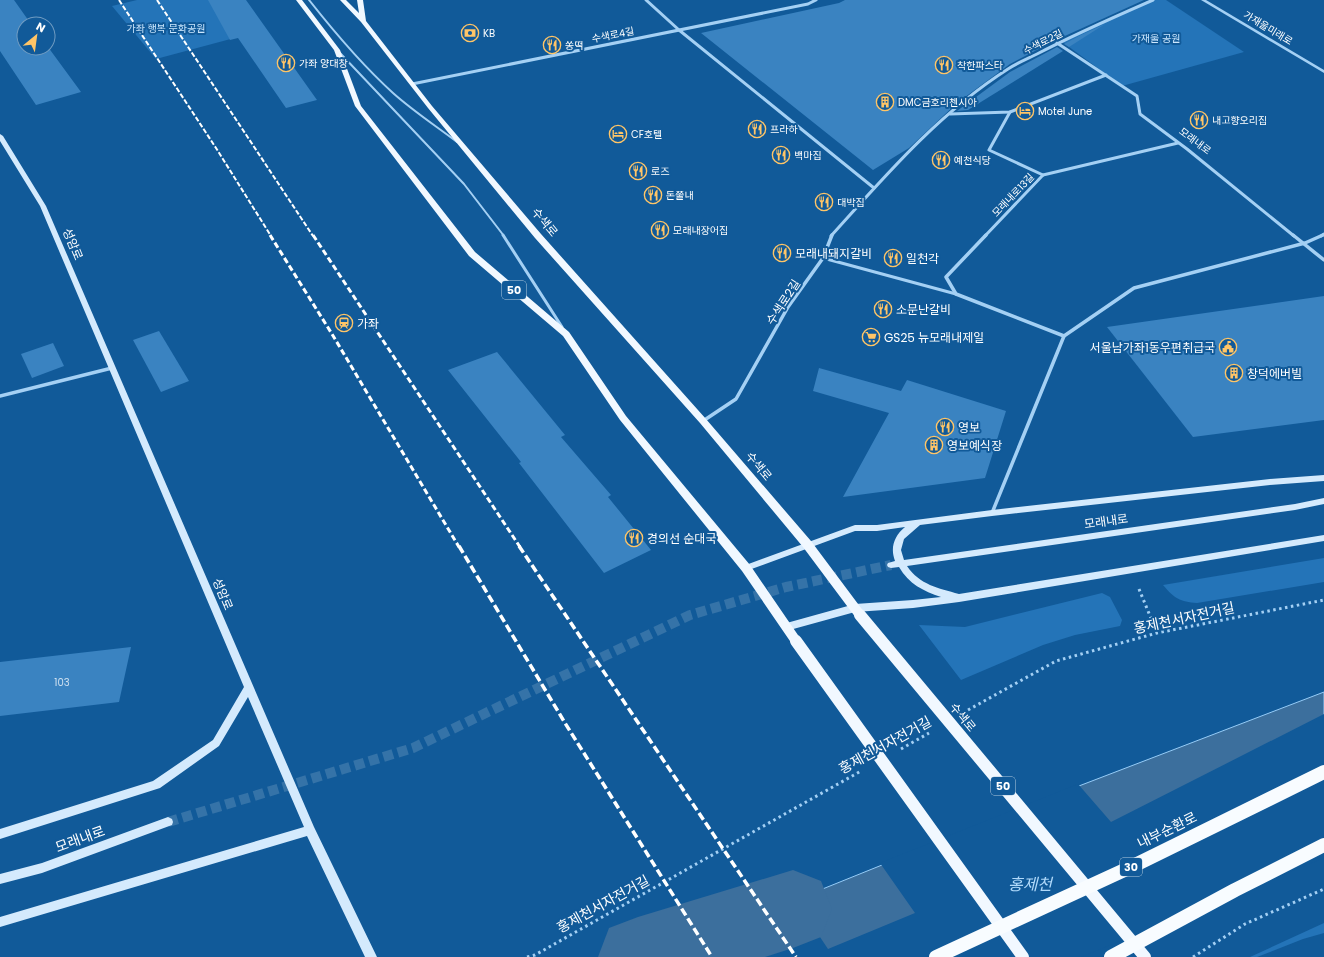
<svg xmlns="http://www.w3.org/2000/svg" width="1324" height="957" font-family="Poppins,'Noto Sans KR',sans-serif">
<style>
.green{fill:#2474b8}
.water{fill:#3c6f9d;stroke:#96ccf7}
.pier{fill:#115a99}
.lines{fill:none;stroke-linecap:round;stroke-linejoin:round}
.river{fill:#3c6f9d;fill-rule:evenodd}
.building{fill:#3a83c1}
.secondary-tunnel{stroke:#3573a8;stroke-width:10;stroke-dasharray:10 5;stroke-linecap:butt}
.path{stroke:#a4d0f4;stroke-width:3;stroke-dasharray:2.5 3.5;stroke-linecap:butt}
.service-far1{stroke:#a4d0f4;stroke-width:2}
.service{stroke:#a4d0f4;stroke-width:3}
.minor-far1{stroke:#a4d0f4;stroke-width:3}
.minor{stroke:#a4d0f4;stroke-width:3.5}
.tertiary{fill:#a4d0f4;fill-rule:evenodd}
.secondary{fill:#d4eafd;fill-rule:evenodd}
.primary{fill:#f1f8ff;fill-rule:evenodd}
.rail-far2{stroke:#fff;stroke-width:2;stroke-dasharray:5 2;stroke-linecap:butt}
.rail-far1{stroke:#fff;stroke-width:3;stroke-dasharray:6 3;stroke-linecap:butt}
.rail{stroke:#fff;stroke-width:3.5;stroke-dasharray:8 3.5;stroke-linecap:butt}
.primary-bridge{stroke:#f1f8ff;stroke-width:12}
.trunk-bridge{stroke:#f8fcff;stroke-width:14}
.labels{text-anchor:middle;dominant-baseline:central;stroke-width:4;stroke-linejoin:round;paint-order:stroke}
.far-park-label{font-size:10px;fill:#cce7fe;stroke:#115a99}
.far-street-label{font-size:10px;fill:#fff;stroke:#115a99}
.far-poi-label{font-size:10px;fill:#fff;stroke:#115a99;text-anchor:start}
.number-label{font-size:10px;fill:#cee0f0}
.shield{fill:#115a99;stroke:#b8cee0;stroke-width:1}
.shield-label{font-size:11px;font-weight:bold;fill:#fff}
.street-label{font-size:12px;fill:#fff;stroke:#115a99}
.poi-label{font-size:12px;fill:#fff;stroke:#115a99;text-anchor:start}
.near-street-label{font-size:14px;fill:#fff;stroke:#115a99}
.near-water-label{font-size:16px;font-style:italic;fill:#b0d9fa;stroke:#115a99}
</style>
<rect width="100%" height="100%" fill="#115a99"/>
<g class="green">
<polygon points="137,0 233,0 253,33 156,59 112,6"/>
<polygon points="1150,0 1166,0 1244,52 1122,86 1061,41"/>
<path d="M1324,558V582L1197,603C1180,602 1174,598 1163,585Z"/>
<polygon points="1102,593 1110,597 1122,620 1120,626 1075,635 1043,645 961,680 919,625 965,627"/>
<polygon points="1324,923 1324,933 1303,939 1257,957 1250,957"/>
</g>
<polygon class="water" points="1324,692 1324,856 1075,957 654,957 1058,794"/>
<polygon class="pier" points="1324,714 1324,858 1081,957 661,957 659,953 794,898 828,949 915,913 880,863 1078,784 1111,822"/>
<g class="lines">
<polygon class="river" points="793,870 821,881 832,909 821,937 793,948 765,957 598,957 609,928 638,917"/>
</g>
<g class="building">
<polygon points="0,0 14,0 31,24 24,24 24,48 48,47 81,92 36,105 0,51"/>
<polygon points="208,0 246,0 317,100 286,108 238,38 230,40"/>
<polygon points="845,0 1144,0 1056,40 1010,64 957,103 909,148 873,170 701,33 839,3"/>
<polygon points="1105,24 1069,47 1064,44 1081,35"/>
<polygon points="1057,47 1063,51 968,110 957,111 1010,72"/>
<polygon points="1324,296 1324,420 1193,437 1107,327"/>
<polygon points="159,331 189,381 161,392 133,340"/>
<polygon points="53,343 64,366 32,378 21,354"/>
<polygon points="497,352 565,435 561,437 611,495 608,497 651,550 604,573 519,463 521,462 448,370"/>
<polygon points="819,368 901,391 907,380 1006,411 985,478 843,497 889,413 813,391"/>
<polygon points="131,647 119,702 0,716 0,662"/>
</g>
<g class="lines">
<polyline class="secondary-tunnel" points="168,822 413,748 690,615 786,587 891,565"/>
<g class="path">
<polyline points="1139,589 1157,633"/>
<polyline points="968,710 1056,661 1157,633 1324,600"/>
<polyline points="901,749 929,733"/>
<polyline points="527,957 535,955 861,771"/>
<polyline points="1193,957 1245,924 1324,889"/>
</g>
<g class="service-far1">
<path d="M309,0C335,33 362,65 393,93C413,111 436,126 457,142"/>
<polyline points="340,53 464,184 504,236"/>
</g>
<g class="service">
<polyline points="503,235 562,327"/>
<polyline points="823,258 956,294"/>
</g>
<g class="minor-far1">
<polyline points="646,0 679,30 874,188"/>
<polyline points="1057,43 1137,96 1140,114 1187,149 1294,236"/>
<polyline points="412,84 808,4 816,0"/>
<polyline points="1010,112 989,150 1043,175"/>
<polyline points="950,114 1010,112 1106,75"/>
<path d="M831,236C885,176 939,113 1008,69C1017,63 1027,59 1037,54C1075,34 1114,17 1153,0"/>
<polyline points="985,236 1043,175 1178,143"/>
<polyline points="1321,236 1324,234"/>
</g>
<g class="minor">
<polyline points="986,235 946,277 956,294 1064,336 1134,288 1305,243 1323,235"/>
<polyline points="1293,235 1324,260"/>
<polyline points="0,396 112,368"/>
<polyline points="703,421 736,399 788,307 823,258 832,235"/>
<polyline points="992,513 1064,336"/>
</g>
<polygon class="tertiary" points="1201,0 1206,0 1324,70 1324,73"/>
<g class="secondary">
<polygon points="0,134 3,136 46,206 314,827 377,957 365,957 307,836 0,927 0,917 304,827 248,697 219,746 160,788 0,839 0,829 153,781 213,740 244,687 40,206 0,141"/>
<path d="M1324,475V481L1270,485L992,516L920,525L904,539L901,550L904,560L1295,504L1324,498V504L1295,510L907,566C920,585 938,588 959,594L1324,535V541L959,602L913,608L855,612L786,631L783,630L782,627L783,624L855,604L913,600L941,597C923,591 909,584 899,567L891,568L888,567L887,565L888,563L895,561C890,548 894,536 905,527L877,531H855L746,571L743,570L742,568L743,566L855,525H877L992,510L1270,479Z"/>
<polygon points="168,817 172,819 173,822 172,825 42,873 0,884 0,874 42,863"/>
</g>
<g class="primary">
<polygon points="296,0 302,0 340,50 361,106 475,252 569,332 626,416 750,565 800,638 802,641 800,644 796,646 792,644 742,571 620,420 563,336 469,256 355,106 334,50"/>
<polygon points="340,0 346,0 359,13 357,0 363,0 366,21 432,106 541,234 706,419 811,541 864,612 866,615 864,618 860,620 856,618 803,547 700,423 535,238 428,108 361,22"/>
</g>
<g class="rail-far2">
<polyline points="119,0 216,148 271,236"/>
<polyline points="157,0 313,236"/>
</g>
<g class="rail-far1">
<polyline points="270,235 332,334 459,547"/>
<polyline points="313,235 520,547"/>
</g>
<g class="rail">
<polyline points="459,546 565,723 712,957"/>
<polyline points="519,546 796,957"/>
</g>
<g class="primary-bridge">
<polyline points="860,615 1145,957"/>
<polyline points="796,641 1023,957"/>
</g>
<g class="trunk-bridge">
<polyline points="936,957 1131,867 1324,772"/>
<polyline points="1111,957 1235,890 1324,845"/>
</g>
</g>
<defs>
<symbol id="bank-ring" viewBox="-11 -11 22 22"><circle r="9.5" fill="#115a99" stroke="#ffc567" stroke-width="1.5"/><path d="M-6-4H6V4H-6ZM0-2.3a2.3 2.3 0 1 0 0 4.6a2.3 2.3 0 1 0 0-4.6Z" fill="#ffc567"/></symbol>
<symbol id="restaurant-ring" viewBox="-11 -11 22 22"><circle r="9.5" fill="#115a99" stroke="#ffc567" stroke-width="1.5"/><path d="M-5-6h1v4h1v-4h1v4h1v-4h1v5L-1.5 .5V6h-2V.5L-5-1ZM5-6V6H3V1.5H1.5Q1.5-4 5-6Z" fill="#ffc567"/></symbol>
<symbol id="building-ring" viewBox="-11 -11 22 22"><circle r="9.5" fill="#115a99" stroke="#ffc567" stroke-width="1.5"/><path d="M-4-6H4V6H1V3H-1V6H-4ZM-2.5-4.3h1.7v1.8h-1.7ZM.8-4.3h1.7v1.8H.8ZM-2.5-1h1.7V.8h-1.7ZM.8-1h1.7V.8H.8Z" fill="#ffc567"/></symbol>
<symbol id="hotel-ring" viewBox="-11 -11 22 22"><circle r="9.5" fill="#115a99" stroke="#ffc567" stroke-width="1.5"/><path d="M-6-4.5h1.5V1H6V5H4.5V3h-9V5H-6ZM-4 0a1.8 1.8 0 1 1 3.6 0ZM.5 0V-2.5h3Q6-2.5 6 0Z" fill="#ffc567"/></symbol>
<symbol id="station-ring" viewBox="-11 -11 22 22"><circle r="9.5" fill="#115a99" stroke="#ffc567" stroke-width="1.5"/><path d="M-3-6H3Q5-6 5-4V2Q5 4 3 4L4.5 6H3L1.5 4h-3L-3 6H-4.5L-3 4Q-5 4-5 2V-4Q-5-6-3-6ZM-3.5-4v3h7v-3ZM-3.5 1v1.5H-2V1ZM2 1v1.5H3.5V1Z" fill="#ffc567"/></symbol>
<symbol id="supermarket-ring" viewBox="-11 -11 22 22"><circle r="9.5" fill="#115a99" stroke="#ffc567" stroke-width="1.5"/><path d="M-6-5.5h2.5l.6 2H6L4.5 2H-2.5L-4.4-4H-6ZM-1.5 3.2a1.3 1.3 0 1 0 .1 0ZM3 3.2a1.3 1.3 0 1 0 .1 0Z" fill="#ffc567"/></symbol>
<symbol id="civic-ring" viewBox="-11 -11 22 22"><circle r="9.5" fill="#115a99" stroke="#ffc567" stroke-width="1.5"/><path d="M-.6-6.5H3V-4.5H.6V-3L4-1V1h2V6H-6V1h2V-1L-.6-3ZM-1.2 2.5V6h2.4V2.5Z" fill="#ffc567"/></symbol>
</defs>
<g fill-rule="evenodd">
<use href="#bank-ring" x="460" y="23" width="20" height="20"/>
<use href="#restaurant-ring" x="542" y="35" width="20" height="20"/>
<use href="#restaurant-ring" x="276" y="53" width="20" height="20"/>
<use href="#restaurant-ring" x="934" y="55" width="20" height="20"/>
<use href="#building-ring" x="875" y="92" width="20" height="20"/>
<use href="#hotel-ring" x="1015" y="101" width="20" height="20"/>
<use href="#restaurant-ring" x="1189" y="110" width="20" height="20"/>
<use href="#restaurant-ring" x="747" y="119" width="20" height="20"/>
<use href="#hotel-ring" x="608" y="124" width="20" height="20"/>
<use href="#restaurant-ring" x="771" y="145" width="20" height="20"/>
<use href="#restaurant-ring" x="931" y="150" width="20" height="20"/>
<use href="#restaurant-ring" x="628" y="161" width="20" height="20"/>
<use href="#restaurant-ring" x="643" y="185" width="20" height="20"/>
<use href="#restaurant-ring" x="814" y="192" width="20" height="20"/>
<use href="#restaurant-ring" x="650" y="220" width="20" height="20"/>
<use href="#restaurant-ring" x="772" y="243" width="20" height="20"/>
<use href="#restaurant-ring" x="883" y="248" width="20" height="20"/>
<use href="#restaurant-ring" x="873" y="299" width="20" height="20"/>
<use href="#station-ring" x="334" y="313" width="20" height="20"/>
<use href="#supermarket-ring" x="861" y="327" width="20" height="20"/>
<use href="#civic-ring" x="1218" y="337" width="20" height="20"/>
<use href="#building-ring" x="1224" y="363" width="20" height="20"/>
<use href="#restaurant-ring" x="935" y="417" width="20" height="20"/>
<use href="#building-ring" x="924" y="435" width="20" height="20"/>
<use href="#restaurant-ring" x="624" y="528" width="20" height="20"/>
</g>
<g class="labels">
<g class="far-park-label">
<text x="166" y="28">가좌 행복 문화공원</text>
<text x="1156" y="38">가재울 공원</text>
</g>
<g class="far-street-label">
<text transform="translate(1268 28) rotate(31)">가재울미래로</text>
<text transform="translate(613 35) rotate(-11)">수색로4길</text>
<text transform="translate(1043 42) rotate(-27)">수색로2길</text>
<text transform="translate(1195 141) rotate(37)">모래내로</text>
<text transform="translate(1013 195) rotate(-46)">모래내로13길</text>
</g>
<g class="far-poi-label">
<text x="483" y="33">KB</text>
<text x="565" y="45">쏭떡</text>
<text x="299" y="63">가좌 양대창</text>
<text x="957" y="65">착한파스타</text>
<text x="898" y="102">DMC금호리첸시아</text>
<text x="1038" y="111">Motel June</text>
<text x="1212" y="120">내고향오리집</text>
<text x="770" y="129">프라하</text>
<text x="631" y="134">CF호텔</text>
<text x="794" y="155">백마집</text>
<text x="954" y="160">예천식당</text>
<text x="651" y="171">로즈</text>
<text x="666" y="195">돈쭐내</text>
<text x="837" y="202">대박집</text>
<text x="673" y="230">모래내장어집</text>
</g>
<g class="number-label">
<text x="62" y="682">103</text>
</g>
<g class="shield">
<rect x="502" y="281" width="24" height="18" rx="3"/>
<rect x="991" y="777" width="24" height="18" rx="3"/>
<rect x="1120" y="858" width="22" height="18" rx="3"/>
</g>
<g class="shield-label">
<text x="514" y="290">50</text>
<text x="1003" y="786">50</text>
<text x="1131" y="867">30</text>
</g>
<g class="street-label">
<text transform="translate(545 222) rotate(50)">수색로</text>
<text transform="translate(73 244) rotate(67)">성암로</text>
<text transform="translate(783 302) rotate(-57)">수색로2길</text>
<text transform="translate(759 466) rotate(50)">수색로</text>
<text transform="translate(1106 521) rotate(-8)">모래내로</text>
<text transform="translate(223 594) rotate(67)">성암로</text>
<text transform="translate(963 717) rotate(50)">수색로</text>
</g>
<g class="poi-label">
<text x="795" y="253">모래내돼지갈비</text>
<text x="906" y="258">일천각</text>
<text x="896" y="309">소문난갈비</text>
<text x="357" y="323">가좌</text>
<text x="884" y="337">GS25 뉴모래내제일</text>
<text x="1215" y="347" text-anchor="end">서울남가좌1동우편취급국</text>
<text x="1247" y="373">창덕에버빌</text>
<text x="958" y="427">영보</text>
<text x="947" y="445">영보예식장</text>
<text x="647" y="538">경의선 순대국</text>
</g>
<g class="near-street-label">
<text transform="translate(1184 618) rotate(-12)">홍제천서자전거길</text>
<text transform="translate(885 745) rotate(-29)">홍제천서자전거길</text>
<text transform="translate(1167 830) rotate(-26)">내부순환로</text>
<text transform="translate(80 839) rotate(-20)">모래내로</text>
<text transform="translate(603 904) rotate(-29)">홍제천서자전거길</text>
</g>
<g class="near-water-label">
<text x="1030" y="884">홍제천</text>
</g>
</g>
<g transform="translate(36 36) rotate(29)"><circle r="19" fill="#115a99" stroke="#709cc2"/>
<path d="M0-3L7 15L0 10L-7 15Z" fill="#ffc567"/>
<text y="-6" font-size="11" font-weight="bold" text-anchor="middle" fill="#ffffff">N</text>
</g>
</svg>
